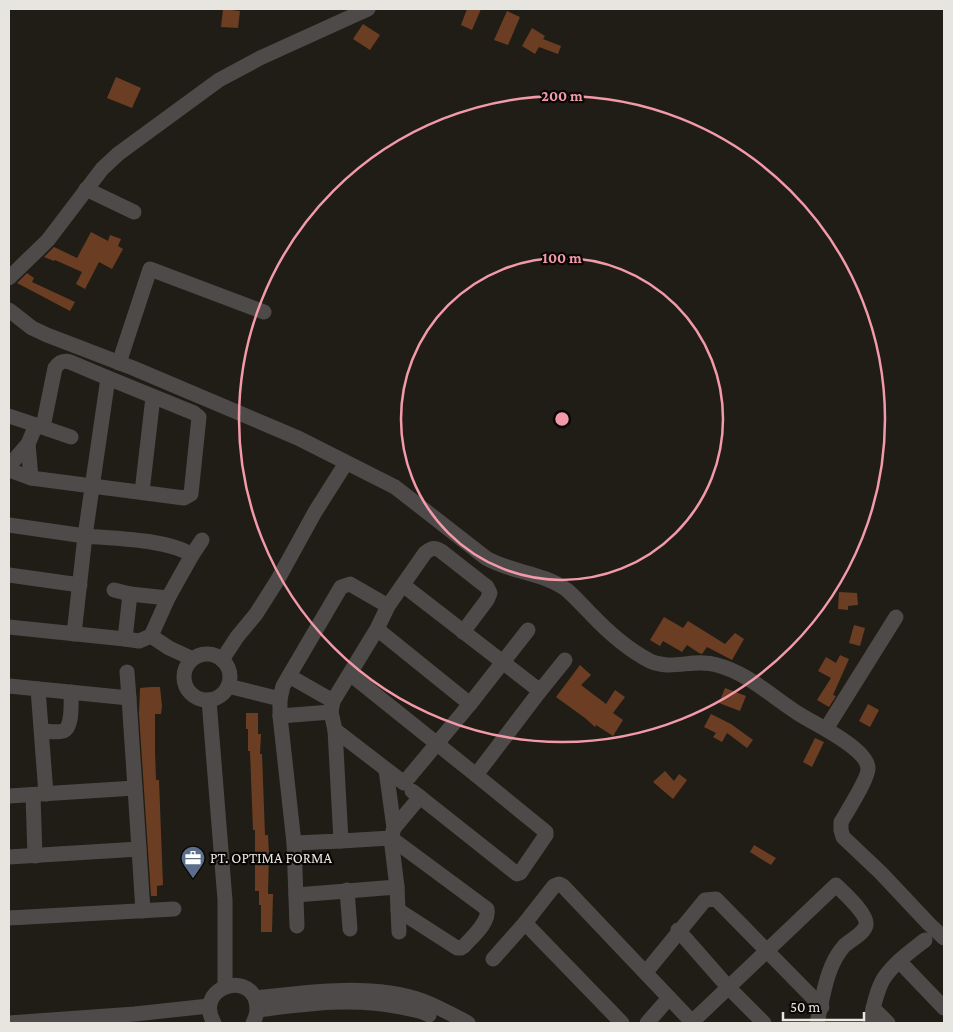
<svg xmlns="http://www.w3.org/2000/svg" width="953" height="1032" font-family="'Crimson Pro',serif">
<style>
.building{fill:#6b3e23}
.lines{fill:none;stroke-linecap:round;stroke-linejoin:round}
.minor{stroke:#4e4a49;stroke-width:15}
.ring{fill:none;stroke:#f39aa9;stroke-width:2.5}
.labels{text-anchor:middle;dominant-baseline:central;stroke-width:4.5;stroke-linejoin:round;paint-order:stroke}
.poi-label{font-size:15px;fill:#e7e5e0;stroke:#090705;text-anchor:start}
.centre{fill:#f39aa9;stroke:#090705;stroke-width:2.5}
.ring-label{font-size:15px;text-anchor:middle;font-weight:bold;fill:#f39aa9;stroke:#090705;stroke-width:4.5;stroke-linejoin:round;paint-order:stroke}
</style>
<rect width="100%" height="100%" fill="#201d16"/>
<g class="building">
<polygon points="223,9 240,11 238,28 221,27"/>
<polygon points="467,9 481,9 472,30 461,25"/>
<polygon points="507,11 520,17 508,45 494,40"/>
<polygon points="363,24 380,35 370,50 353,39"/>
<polygon points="532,28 545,36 543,39 561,46 558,54 539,47 535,54 522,46"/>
<polygon points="116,77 141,88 132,108 107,98"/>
<polygon points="91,232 108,241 110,235 121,239 118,246 123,249 112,269 99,262 85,289 76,284 82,272 55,260 54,261 44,257 54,247 77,258"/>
<polygon points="27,273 34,278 32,282 75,302 70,311 17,283"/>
<polygon points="839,592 857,593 858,605 848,606 848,610 838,609"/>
<polygon points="664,617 683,628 688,621 725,644 735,633 744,639 732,660 707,647 702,654 699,653 687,645 682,652 663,641 660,646 650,640"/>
<polygon points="854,625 865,628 860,646 849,643"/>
<polygon points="840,655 849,659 833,695 836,696 829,707 817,700 831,678 818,671 826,657 836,663"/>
<polygon points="580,665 591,675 581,685 606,704 615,690 625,697 613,713 623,720 613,736 596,725 595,727 585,718 556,697"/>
<polygon points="151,687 160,687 162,706 161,714 155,714 155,751 156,780 159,780 163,885 157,886 157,896 151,896 139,714 140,688"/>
<polygon points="725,688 746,696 740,711 719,703"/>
<polygon points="868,704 879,710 870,727 859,721"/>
<polygon points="246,713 258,713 258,734 261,734 260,754 262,754 265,835 268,835 269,854 268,894 273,894 272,932 261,932 261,905 259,905 259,891 255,891 255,830 253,830 250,751 248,751 248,729 246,729"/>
<polygon points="711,714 731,724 753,740 747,748 727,733 722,742 713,737 716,733 704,727"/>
<polygon points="815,738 824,742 812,767 803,762"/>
<polygon points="665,771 674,781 679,774 687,780 673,799 653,782"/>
<polygon points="754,845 776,858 771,865 750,852"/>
</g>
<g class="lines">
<g class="minor">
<polyline points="86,189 134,212"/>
<polyline points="9,278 48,240 102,169 118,154 219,80 260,58 368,9"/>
<path d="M9,310L32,328L47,335L133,368L298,438L395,487L486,558C512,573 542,572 567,590C575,597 583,606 591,614C608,632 627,649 650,661C671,671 695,658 717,665C751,674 775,700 804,717C819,726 867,749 868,768C869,777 847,812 841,822V830L843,837L881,873L929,924L944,938"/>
<polyline points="119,363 150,269 264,312"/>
<polyline points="9,416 36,425"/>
<path d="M43,427L55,368C59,362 63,360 70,362L108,378"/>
<polyline points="28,444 31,478"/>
<polyline points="9,466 28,444 36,425 71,437"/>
<polyline points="9,470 31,478 184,498 191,494 199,417 194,413 108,378 85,536 9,525"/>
<polyline points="142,492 153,397"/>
<polyline points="192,555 202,540"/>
<polyline points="9,575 80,585"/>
<polyline points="130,594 168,598"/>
<polyline points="9,627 125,639 130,594 114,590"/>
<polyline points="377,629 470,704 528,630"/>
<path d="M74,634L85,536C116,539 167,539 192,555L168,598L151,636"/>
<polyline points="125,639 139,641 151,636 169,648 193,659"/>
<circle cx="207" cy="677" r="23"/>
<polyline points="222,660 237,637 256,614 277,581 315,512 346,463"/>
<polyline points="127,672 129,698"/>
<polyline points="350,674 476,775 540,691 403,585"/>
<polyline points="289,676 333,701"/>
<polyline points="9,686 129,698 135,788 9,796"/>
<polyline points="228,686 280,699 280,716 294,843 297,926"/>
<polyline points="38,689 46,794"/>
<polyline points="540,691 565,660"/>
<polyline points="280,699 283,686 341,587 350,584 388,606"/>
<polyline points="209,700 225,900 225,987"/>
<polyline points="331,712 335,730 404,783 470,704"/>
<path d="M280,716L331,712L333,701L377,629L388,606L425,553C431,548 434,547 441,551L487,587L490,593L487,600L463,632"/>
<polyline points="826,729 896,617"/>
<path d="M42,731C48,731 57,733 63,731C73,728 71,701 71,692"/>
<polyline points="33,795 35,856"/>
<polyline points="420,797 517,874 520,873 546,835 546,832 476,775"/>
<polyline points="394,828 420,797 412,791"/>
<path d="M391,838L487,909C490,922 472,937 464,946L461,948H457L398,910"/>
<polyline points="391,838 397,887 399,932"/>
<polyline points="341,841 391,838 394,828 386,770"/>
<polyline points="294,843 341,841 335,730"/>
<polyline points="139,849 143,911"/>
<polyline points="9,857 139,849 135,788"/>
<polyline points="347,890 350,929"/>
<polyline points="296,895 397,887"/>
<polyline points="9,918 174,909"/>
<polyline points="525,923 622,1023"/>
<polyline points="678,930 728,987 764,1023"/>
<polyline points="493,959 525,923 554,886 559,884 563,886 693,1023"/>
<polyline points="899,961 944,1008"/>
<polyline points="646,972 705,900 716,899 822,1007"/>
<path d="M255,998C307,992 372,983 423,1001C439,1007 453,1015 468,1023"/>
<polyline points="873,1008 888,1023"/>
<path d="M258,1010C305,1004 352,997 400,1007C410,1009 420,1010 429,1015"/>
<path d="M692,1022L836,885C843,892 868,914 866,925C864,934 850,940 844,946C826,966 823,998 817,1023"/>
<polyline points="9,1023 135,1014 209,1006"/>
<path d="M214,1023C194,989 247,970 256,1001C258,1010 257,1015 253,1023"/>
<polyline points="647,1023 669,998"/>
<path d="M870,1023C873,1009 876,991 884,978C894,963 911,951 925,940"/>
</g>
</g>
<g class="ring">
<circle cx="562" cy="419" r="161"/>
<circle cx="562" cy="419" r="323"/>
</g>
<defs>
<symbol id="office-pin" viewBox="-11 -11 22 30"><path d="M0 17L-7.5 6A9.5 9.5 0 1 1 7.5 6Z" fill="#5c6f8a" stroke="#090705"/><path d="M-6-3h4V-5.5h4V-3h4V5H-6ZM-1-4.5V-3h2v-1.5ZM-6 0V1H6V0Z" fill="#fff"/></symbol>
</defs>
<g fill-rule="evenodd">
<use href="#office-pin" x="179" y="844" width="28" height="38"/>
</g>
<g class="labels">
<g class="poi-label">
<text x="210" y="858">PT. OPTIMA FORMA</text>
</g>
</g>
<circle cx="562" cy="419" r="8" class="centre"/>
<g class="ring-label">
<text x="562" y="101">200 m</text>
<text x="562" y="263">100 m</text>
</g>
<rect width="953" height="1032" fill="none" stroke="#e7e5e0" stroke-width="20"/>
<path d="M783 1012v8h81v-8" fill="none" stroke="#e7e5e0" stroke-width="2.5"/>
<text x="790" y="1012" font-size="15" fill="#e7e5e0" stroke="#090705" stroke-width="4" paint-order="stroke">50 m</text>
</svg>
